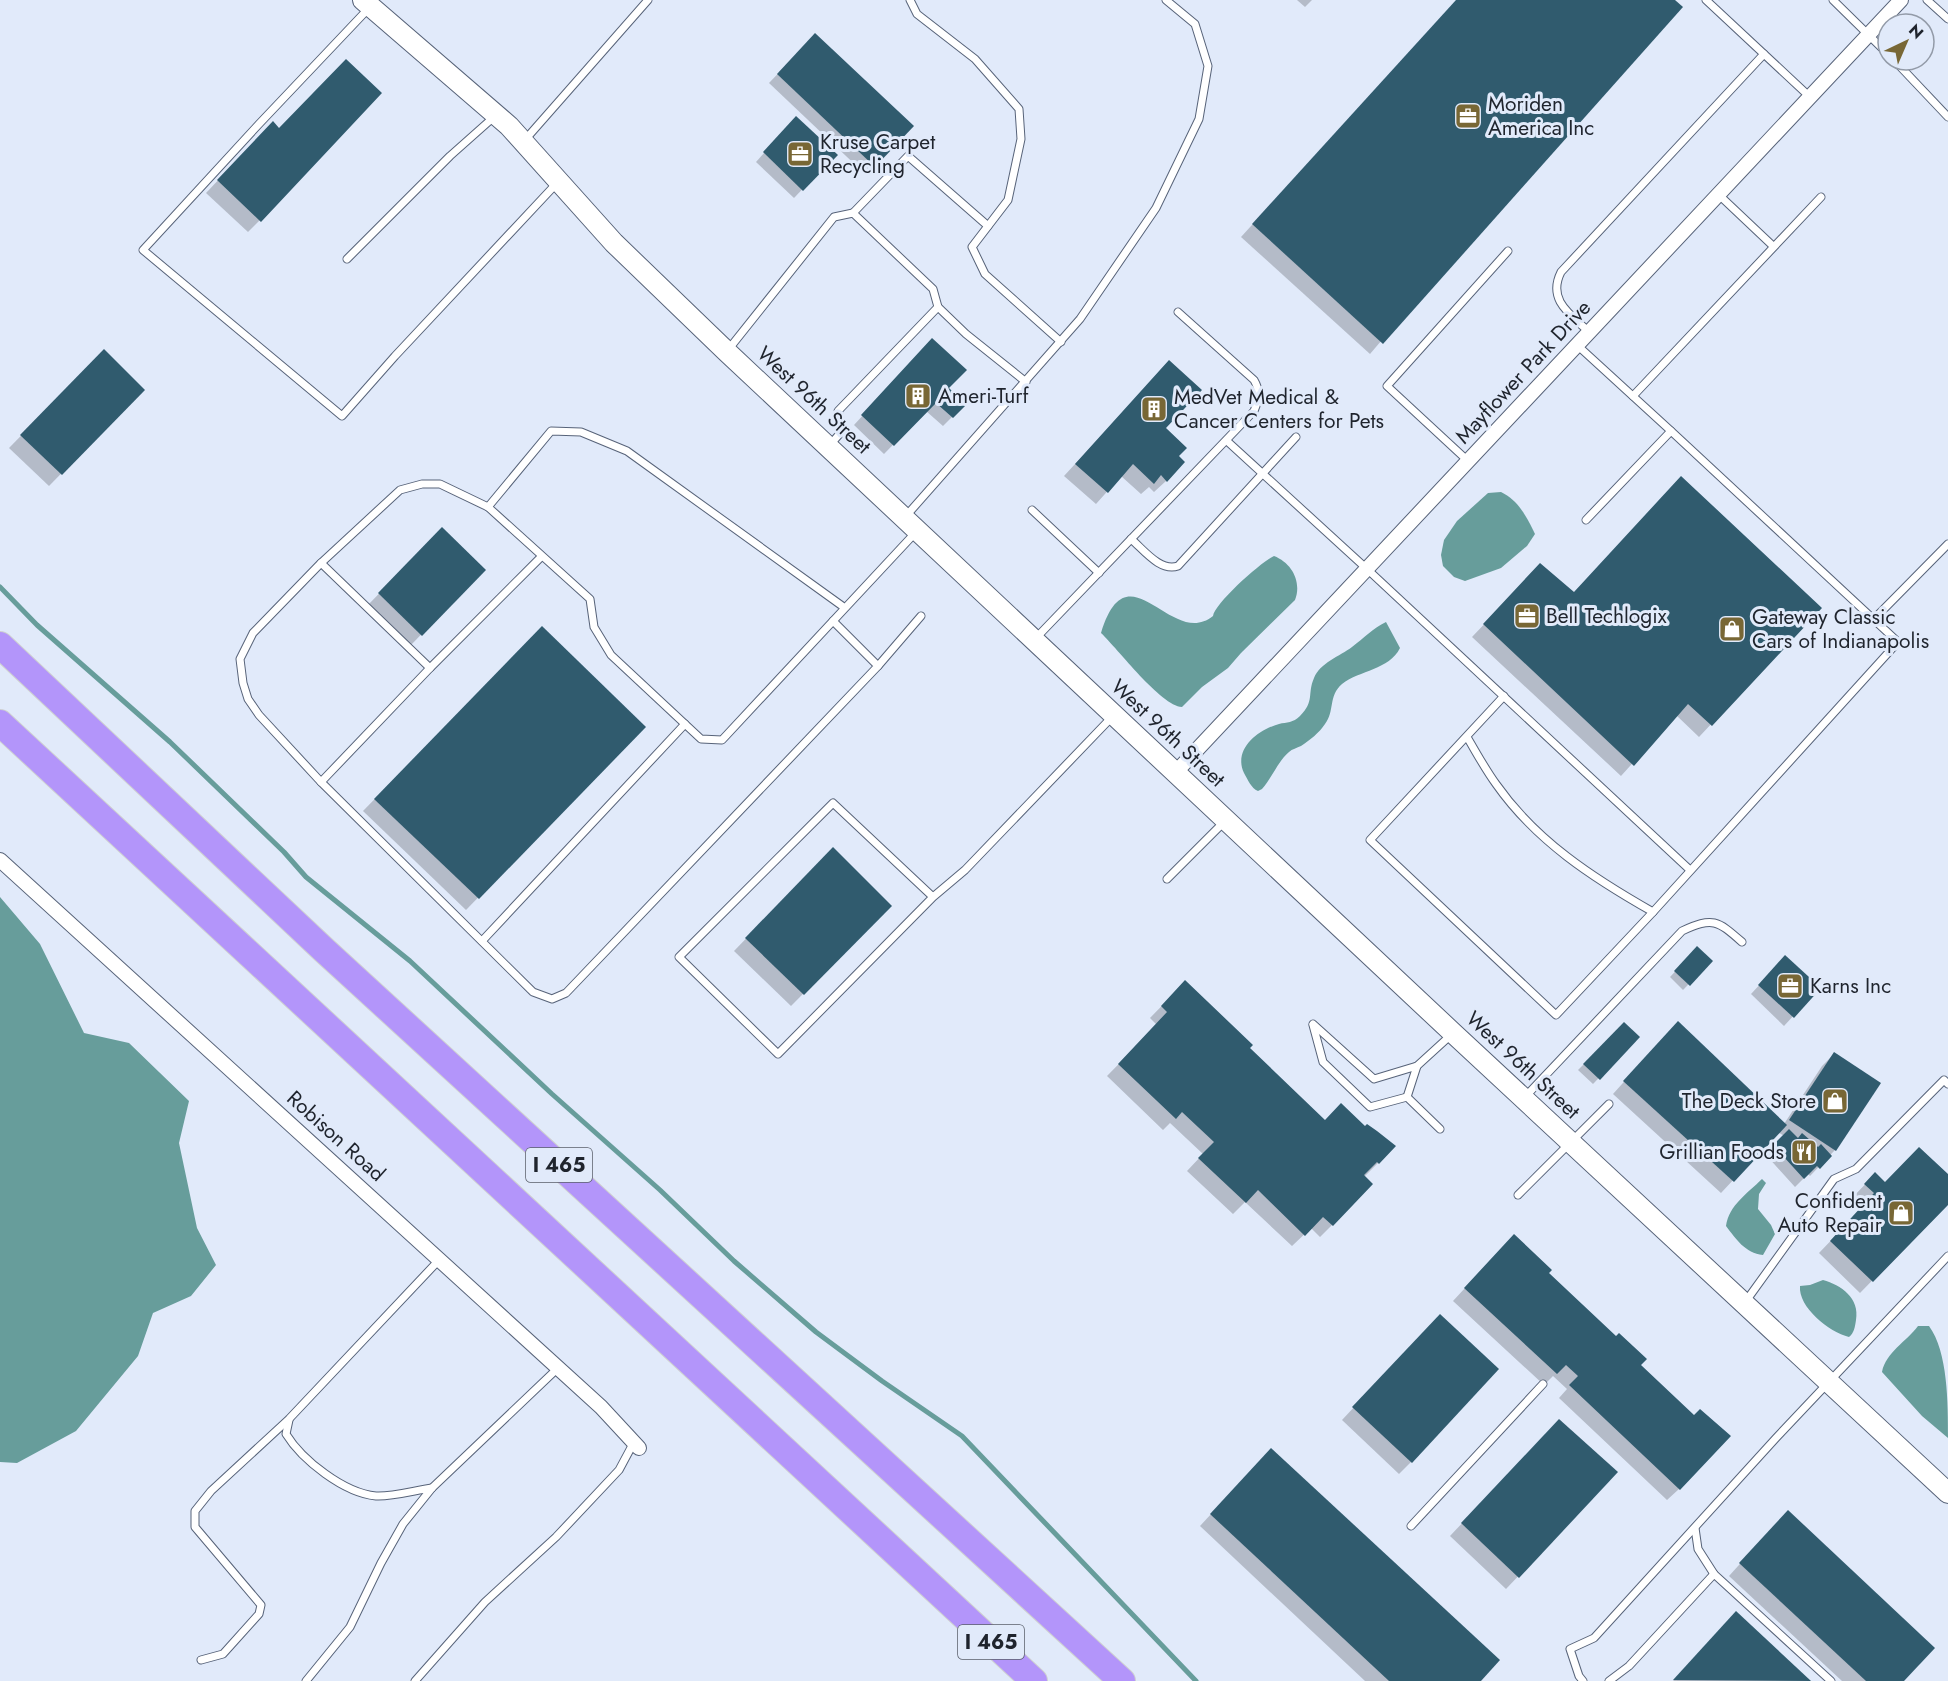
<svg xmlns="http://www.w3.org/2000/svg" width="1948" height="1681" font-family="Jost,sans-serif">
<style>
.water{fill:#679d9b}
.shadow{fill:#0003}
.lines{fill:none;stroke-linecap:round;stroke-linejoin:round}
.stream{stroke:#679d9b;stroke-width:5}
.building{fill:#305b6e}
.lane-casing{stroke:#576379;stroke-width:9}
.street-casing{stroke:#576379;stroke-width:16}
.secondary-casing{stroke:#576379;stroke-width:22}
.highway-casing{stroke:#cecfd1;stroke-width:28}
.lane{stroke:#fff;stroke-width:7}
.street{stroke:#fff;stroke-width:14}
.secondary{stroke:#fff;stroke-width:20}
.highway{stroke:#b395fa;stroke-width:26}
.labels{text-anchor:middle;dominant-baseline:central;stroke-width:6;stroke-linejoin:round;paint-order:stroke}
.shield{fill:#e1eafa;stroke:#595f6a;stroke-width:1.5}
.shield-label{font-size:20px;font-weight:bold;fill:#1f242d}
.poi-label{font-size:21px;fill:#1f242d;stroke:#e1eafa;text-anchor:start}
.street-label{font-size:21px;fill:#1f242d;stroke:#e1eafa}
</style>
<rect width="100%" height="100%" fill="#e1eafa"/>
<g class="water">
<path d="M1501,492C1518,500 1527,517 1535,534L1527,546L1501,568L1465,581L1454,577L1443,566L1441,555L1444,540L1457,521L1488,493Z"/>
<path d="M1274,556C1292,563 1302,582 1295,600L1241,653L1228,668L1202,687L1182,707C1161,706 1118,649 1101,633C1128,544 1171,650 1213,616C1215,603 1261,562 1274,556Z"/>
<path d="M1386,622L1400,648C1389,670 1360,670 1342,684C1328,696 1335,711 1325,724C1319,733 1310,740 1301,746C1297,748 1292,749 1289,752C1279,760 1271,779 1262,789L1258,791C1251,788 1248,780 1244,773C1233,750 1257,730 1279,724C1287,722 1293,723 1300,716C1315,701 1307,694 1314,678C1320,663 1340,656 1352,647C1364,638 1373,628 1386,622Z"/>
<polygon points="0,897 40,944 84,1033 129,1043 189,1101 179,1143 197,1228 216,1265 191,1296 153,1313 138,1356 76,1431 17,1463 0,1462"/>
<path d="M1762,1179L1766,1183L1759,1194L1758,1209L1771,1225L1775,1234L1763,1255C1745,1253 1736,1239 1726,1226C1729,1205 1748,1193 1762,1179Z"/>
<path d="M1823,1280C1841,1285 1860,1298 1856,1320C1855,1327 1854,1333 1849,1337C1829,1332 1798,1307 1800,1286L1810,1285Z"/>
<path d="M1918,1326H1929C1948,1352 1948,1403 1948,1438L1922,1416L1882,1372C1886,1352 1906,1342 1918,1326Z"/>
</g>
<g class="shadow">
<polygon points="1297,0 1312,0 1305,7"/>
<polygon points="1457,0 1672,0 1370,354 1241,237"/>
<polygon points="815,35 912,126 865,174 769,83"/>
<polygon points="787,127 835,155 794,198 756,162"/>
<polygon points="261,135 260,220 248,232 206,193"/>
<polygon points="924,349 947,388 964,405 943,426 926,411 884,454 854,425"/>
<polygon points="104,351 143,390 49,486 9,448"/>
<polygon points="1158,374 1164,428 1177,456 1166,481 1154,492 1149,487 1141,494 1121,476 1096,504 1064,476"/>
<polygon points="442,529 484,570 409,647 367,606"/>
<polygon points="1529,577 1573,594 1820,608 1699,737 1676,715 1621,776 1472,637"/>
<polygon points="542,628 644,727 466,910 363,811"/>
<polygon points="833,849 890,906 791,1006 734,951"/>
<polygon points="1697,948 1711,961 1683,990 1670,977"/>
<polygon points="1777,966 1819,988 1784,1026 1751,994"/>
<polygon points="1185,982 1248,1048 1325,1122 1365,1128 1394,1147 1364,1177 1332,1225 1320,1237 1311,1228 1292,1246 1245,1202 1233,1214 1187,1171 1203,1154 1170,1123 1163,1130 1107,1076 1157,1025 1150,1018"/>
<polygon points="1624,1024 1638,1037 1593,1084 1578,1070"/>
<polygon points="1667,1034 1784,1124 1822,1066 1834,1054 1835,1150 1810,1176 1808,1174 1795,1187 1766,1155 1784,1136 1778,1132 1721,1193 1613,1094"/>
<polygon points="1875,1174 1885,1184 1948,1176 1948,1203 1860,1293 1819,1253 1864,1206 1853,1197"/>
<polygon points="1502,1248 1547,1273 1639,1365 1679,1489 1667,1500 1559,1398 1567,1389 1553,1376 1544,1385 1453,1301"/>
<polygon points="1428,1328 1411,1462 1399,1474 1342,1420"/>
<polygon points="1548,1432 1616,1473 1506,1589 1450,1536"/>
<polygon points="1259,1462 1479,1681 1365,1681 1200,1526"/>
<polygon points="1776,1524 1902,1681 1842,1681 1729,1576"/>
<polygon points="1736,1613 1808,1681 1673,1681"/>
</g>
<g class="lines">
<polyline class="stream" points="0,587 37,625 170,742 284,852 306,877 410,961 552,1094 660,1190 734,1261 816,1332 882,1381 962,1436 1196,1681"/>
</g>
<g class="building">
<polygon points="1456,0 1675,0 1683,7 1383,344 1252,224"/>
<polygon points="815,33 914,126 875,167 777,74"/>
<polygon points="346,59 382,93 261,222 217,180 273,121 279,128"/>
<polygon points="796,116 838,155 803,191 763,152"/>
<polygon points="932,338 967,370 949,388 966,405 953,418 936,403 894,446 861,415"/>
<polygon points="104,349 145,390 62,475 20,435"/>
<polygon points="1169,360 1202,390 1166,428 1187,448 1179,456 1185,462 1167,482 1161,475 1154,484 1133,464 1108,493 1075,464"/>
<polygon points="1681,476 1822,608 1712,726 1688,704 1634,766 1483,624 1540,563 1574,592"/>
<polygon points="442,527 486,570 422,636 378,593"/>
<polygon points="542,626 646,727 479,899 374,799"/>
<polygon points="833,847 892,906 804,995 745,938"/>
<polygon points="1697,946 1713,961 1690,986 1674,971"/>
<polygon points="1785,955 1821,988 1794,1018 1758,985"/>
<polygon points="1185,980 1253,1045 1250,1048 1325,1120 1341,1103 1365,1126 1367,1124 1377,1131 1396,1146 1379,1164 1377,1162 1364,1175 1373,1184 1333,1226 1323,1217 1305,1236 1258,1190 1246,1203 1198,1158 1214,1142 1182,1112 1176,1119 1118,1064 1167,1012 1161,1006"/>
<polygon points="1678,1021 1787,1125 1734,1182 1623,1081"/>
<polygon points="1624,1022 1640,1037 1600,1080 1583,1064"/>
<polygon points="1834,1052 1881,1083 1836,1151 1789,1120"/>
<polygon points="1789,1129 1798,1138 1802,1133 1818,1147 1821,1144 1832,1156 1820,1169 1817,1166 1804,1179 1773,1145"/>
<polygon points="1919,1147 1948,1174 1948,1205 1873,1282 1830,1241 1874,1193 1864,1184 1875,1172 1885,1182"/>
<polygon points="1514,1234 1552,1270 1549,1273 1616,1336 1619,1333 1647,1359 1641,1365 1694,1415 1700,1409 1731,1436 1680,1490 1569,1385 1578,1376 1566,1365 1557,1374 1464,1288"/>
<polygon points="1440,1314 1499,1369 1412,1463 1352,1407"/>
<polygon points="1559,1419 1618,1472 1519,1578 1461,1523"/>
<polygon points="1271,1448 1500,1660 1481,1681 1389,1681 1210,1514"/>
<polygon points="1788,1510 1935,1648 1904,1681 1866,1681 1739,1563"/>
<polygon points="1736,1611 1811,1681 1673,1680"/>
</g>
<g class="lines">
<defs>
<g id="lane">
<polyline points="910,0 917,14 975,59 1019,109 1021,139 1008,200 972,247 985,274 1061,342"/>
<polyline points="1706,0 1810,97"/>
<polyline points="1833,0 1888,54"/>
<polyline points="1927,0 1948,19"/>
<polyline points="369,8 259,124 143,250 342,416 395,356 557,183"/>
<polyline points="1894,60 1948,117"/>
<polyline points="524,141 648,0"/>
<polyline points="1718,194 1773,246"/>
<polyline points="853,213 908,156 988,226"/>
<polyline points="347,259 450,156 495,116"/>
<path d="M1589,332C1570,314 1547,300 1561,272L1764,54"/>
<polyline points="1577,345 1671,431 1586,520"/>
<polyline points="728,350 834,217 853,213 933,289 938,307 966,334 1026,382"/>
<polyline points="1633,396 1821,197"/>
<polyline points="1227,441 1367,569 1690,870"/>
<polyline points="829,446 843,430 838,411 938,307"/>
<polyline points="1468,461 1387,386 1508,251"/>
<polyline points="1032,510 1099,573"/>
<polyline points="906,516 1080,319 1156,208 1199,119 1208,66 1195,24 1166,0"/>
<path d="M1131,539C1144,550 1160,572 1178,566L1296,437"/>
<polyline points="541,557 430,668 321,782 533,992 552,999 566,993 878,666 833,621"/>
<polyline points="321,563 430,668"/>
<polyline points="845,608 627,451 581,432 551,431 488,507 590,599 594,627 611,655 701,739 722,740 916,532"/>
<polyline points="1874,619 1948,544"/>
<path d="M1036,638L1254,411C1259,399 1261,392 1254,380L1178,312"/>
<polyline points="878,666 921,616"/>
<polyline points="1504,696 1370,840 1556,1015 1653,912 1898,642 1671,431"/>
<path d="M1467,737C1476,752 1485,769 1496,784C1536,841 1593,878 1653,912"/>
<polyline points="321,782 259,715 248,699 243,683 240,659 253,633 321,563 400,490 422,484 440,484 488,507"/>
<polyline points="1167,879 1224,822"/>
<polyline points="933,897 778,1054 679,957 833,803 933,897 965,870 1112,717"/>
<polyline points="482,941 685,724"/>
<polyline points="1313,1024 1374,1079 1417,1066 1451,1035"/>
<polyline points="1313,1025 1323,1062 1370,1107 1407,1097"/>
<polyline points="1407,1097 1440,1129"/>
<polyline points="1407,1097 1417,1066"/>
<path d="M1525,1097L1682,931C1713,917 1717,920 1742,942"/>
<polyline points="1518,1195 1609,1104"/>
<polyline points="1746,1301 1834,1179 1856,1169 1944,1080 1948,1084"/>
<path d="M289,1420L286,1434C302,1460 344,1493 376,1496C392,1497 416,1490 432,1488"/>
<polyline points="1411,1526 1543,1384"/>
<polyline points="1695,1528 1698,1549 1714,1574"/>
<polyline points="201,1660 223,1654 259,1614 261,1605 195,1527 195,1511 211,1491 289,1419 440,1259"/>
<polyline points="306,1681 350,1627 381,1563 403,1524 432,1488 558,1368"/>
<polyline points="415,1681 485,1602 556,1537 619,1470 634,1442"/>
<polyline points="1583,1681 1579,1676 1570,1649 1594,1638 1776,1438 1948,1256"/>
<polyline points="1609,1681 1629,1666 1714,1574 1831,1681"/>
</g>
<g id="street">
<polyline points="1176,772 1901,0"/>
<polyline points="0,860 601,1407 639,1448"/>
</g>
<polyline id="secondary" points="363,0 509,126 614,243 727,352 1453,1033 1948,1493"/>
<g id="highway">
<polyline points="0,645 324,950 1122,1681"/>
<polyline points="0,723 1034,1681"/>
</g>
</defs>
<use href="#lane" class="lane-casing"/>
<use href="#street" class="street-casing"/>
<use href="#secondary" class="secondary-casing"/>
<use href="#highway" class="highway-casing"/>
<use href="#lane" class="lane"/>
<use href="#street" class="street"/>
<use href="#secondary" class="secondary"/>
<use href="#highway" class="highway"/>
</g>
<defs>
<symbol id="office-square" viewBox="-11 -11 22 22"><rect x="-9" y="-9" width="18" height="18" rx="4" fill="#786735" stroke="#e1eafa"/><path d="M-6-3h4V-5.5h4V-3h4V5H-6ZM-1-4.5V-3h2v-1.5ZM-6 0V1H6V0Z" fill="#fff"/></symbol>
<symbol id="building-square" viewBox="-11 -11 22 22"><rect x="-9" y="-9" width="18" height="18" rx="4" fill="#786735" stroke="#e1eafa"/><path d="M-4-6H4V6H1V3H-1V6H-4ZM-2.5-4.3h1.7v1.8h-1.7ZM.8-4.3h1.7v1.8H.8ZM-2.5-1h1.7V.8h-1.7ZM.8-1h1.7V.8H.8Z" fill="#fff"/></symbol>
<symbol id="shop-square" viewBox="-11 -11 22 22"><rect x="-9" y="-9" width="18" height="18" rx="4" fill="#786735" stroke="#e1eafa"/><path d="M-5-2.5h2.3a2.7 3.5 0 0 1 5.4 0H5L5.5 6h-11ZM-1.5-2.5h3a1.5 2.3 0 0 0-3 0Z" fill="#fff"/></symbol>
<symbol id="restaurant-square" viewBox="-11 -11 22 22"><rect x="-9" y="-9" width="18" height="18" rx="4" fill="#786735" stroke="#e1eafa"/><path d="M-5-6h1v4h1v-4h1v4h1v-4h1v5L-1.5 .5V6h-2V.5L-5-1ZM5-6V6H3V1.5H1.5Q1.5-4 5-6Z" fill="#fff"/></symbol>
</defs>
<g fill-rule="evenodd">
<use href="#office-square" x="1453" y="101" width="30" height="30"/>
<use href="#office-square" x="785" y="139" width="30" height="30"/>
<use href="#building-square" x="903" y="381" width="30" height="30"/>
<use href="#building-square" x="1139" y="394" width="30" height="30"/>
<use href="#office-square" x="1512" y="601" width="30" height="30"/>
<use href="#shop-square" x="1717" y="614" width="30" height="30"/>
<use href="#office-square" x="1775" y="971" width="30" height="30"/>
<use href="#shop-square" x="1820" y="1086" width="30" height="30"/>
<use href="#restaurant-square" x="1789" y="1137" width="30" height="30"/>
<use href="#shop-square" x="1886" y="1198" width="30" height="30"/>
</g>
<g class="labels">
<g class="shield">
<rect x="526" y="1148" width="66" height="34" rx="4.5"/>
<rect x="958" y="1625" width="66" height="34" rx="4.5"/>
</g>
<g class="shield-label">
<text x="559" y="1165">I 465</text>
<text x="991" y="1642">I 465</text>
</g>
<g class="poi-label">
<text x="1488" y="104">Moriden<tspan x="1488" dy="24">America Inc</tspan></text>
<text x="820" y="142">Kruse Carpet<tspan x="820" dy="24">Recycling</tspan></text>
<text x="938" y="396">Ameri-Turf</text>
<text x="1174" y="397">MedVet Medical &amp;<tspan x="1174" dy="24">Cancer Centers for Pets</tspan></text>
<text x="1546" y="616">Bell Techlogix</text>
<text x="1752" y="617">Gateway Classic<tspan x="1752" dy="24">Cars of Indianapolis</tspan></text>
<text x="1810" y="986">Karns Inc</text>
<text x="1816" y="1101" text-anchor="end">The Deck Store</text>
<text x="1784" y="1152" text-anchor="end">Grillian Foods</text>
<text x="1882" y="1201" text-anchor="end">Confident<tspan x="1882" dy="24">Auto Repair</tspan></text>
</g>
<g class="street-label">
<text transform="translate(1523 372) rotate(-47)">Mayflower Park Drive</text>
<text transform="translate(814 400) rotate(43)">West 96th Street</text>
<text transform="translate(1168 733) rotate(43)">West 96th Street</text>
<text transform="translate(1523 1065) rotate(43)">West 96th Street</text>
<text transform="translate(336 1136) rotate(42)">Robison Road</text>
</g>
</g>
<g transform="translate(1906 42) rotate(44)"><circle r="28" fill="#e1eafa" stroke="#939ba8" stroke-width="1.5"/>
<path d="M0-4.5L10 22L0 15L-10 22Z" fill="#786735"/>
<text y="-9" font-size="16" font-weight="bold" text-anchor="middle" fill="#1f242d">N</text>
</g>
</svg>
